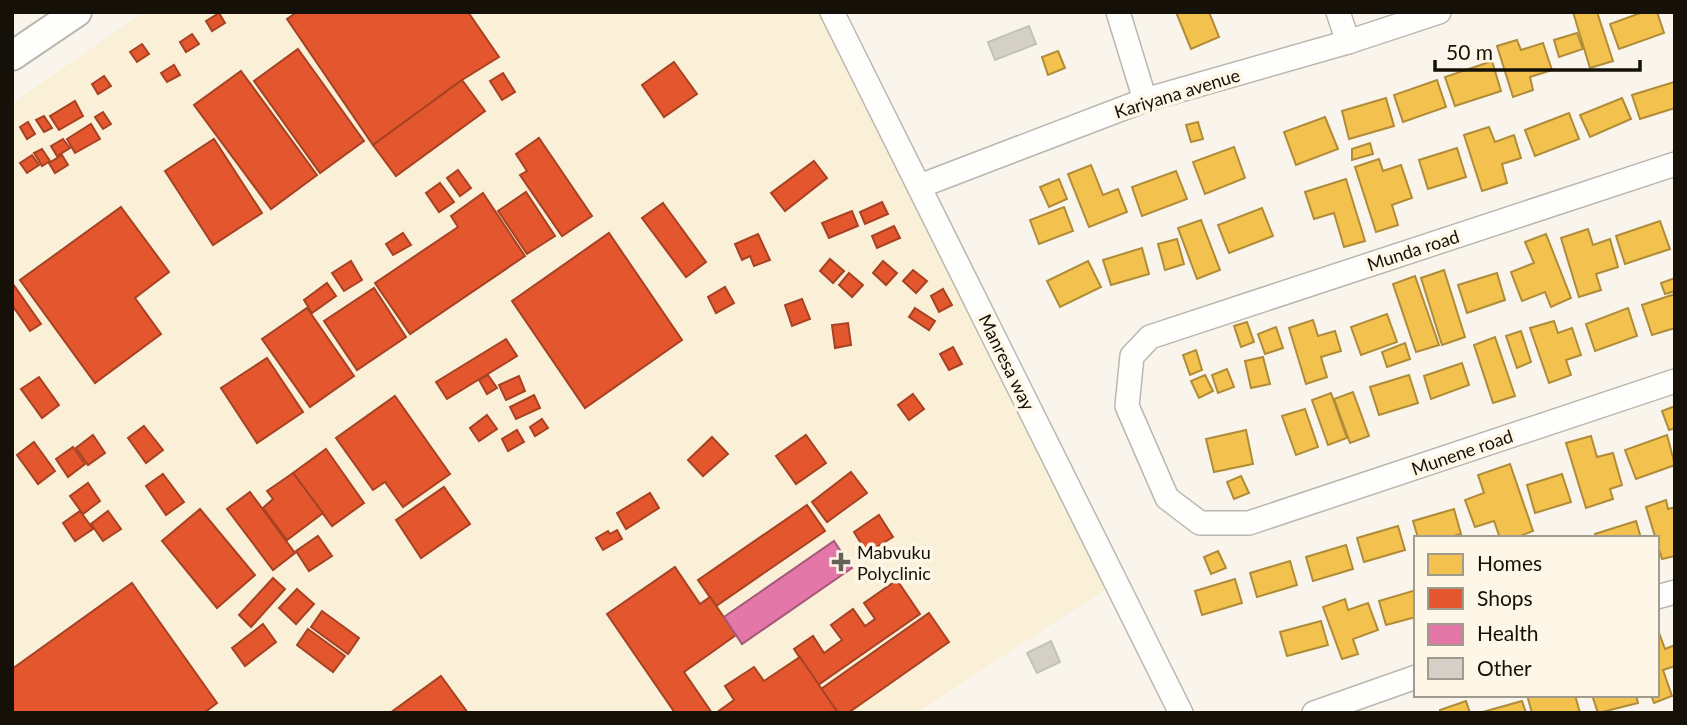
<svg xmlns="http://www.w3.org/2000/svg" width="1687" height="725" font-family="Lato,sans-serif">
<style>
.built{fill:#faf0d8}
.homes{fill:#f2c14e;stroke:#b08c39;stroke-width:2}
.shops{fill:#e4572e;stroke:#a64223;stroke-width:2}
.health{fill:#e377a8;stroke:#a55878;stroke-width:2}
.building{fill:#d4d0c7;stroke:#c4c1b8;stroke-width:2}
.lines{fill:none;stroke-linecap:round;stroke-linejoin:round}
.minor-casing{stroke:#bbb7ae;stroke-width:26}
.tertiary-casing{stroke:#bbb7ae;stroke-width:32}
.minor{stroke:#fefefc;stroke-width:23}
.tertiary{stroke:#fefefc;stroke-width:28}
.poi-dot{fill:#656158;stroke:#fef7e7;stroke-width:2.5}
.labels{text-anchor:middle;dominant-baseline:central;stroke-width:7;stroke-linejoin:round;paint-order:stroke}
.street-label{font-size:18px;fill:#151108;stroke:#fef7e7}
.poi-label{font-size:18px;fill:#151108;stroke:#fef7e7;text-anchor:start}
</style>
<rect width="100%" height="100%" fill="#f9f5ec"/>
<polygon class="built" points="144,12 820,12 888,131 1121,579 917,713 12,713 12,103"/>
<g class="homes">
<polygon points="1176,12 1209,12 1219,37 1191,49"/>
<polygon points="1573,12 1597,12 1613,61 1590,68"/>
<polygon points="1643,12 1657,12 1664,33 1619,49 1610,24"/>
<polygon points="1577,33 1583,49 1559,57 1554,40"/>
<polygon points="1517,40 1521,50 1543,43 1552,70 1530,77 1533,90 1513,97 1497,46"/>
<polygon points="1058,51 1065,68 1048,75 1042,57"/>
<polygon points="1492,61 1501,91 1455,106 1445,77"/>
<polygon points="1437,80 1446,107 1403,122 1394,95"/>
<polygon points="1674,82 1675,108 1640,119 1632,95"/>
<polygon points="1386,98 1394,126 1349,139 1342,111"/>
<polygon points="1622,98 1631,119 1590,137 1580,115"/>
<polygon points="1569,113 1579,139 1535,156 1525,130"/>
<polygon points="1325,117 1338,149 1296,165 1284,132"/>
<polygon points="1198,122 1203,139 1191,142 1186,125"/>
<polygon points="1489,127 1495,142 1514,135 1521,158 1502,164 1507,183 1482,191 1464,135"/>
<polygon points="1370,143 1373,154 1352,160 1352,149"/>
<polygon points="1234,147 1245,178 1205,194 1193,162"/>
<polygon points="1457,148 1466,177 1428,189 1419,160"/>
<polygon points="1379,159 1383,171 1401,165 1412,198 1392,205 1398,225 1376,232 1355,167"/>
<polygon points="1091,165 1103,195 1118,189 1127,212 1089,227 1068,174"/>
<polygon points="1176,171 1187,199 1142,216 1132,187"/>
<polygon points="1059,179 1067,199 1049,207 1040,187"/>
<polygon points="1346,179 1365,241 1344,247 1334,213 1314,219 1305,192"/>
<polygon points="1064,207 1073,231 1039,244 1030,220"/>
<polygon points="1262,208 1273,236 1229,253 1218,225"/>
<polygon points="1201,220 1220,270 1197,279 1178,228"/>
<polygon points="1660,221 1670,249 1625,264 1616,236"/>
<polygon points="1588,229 1593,245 1610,239 1618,267 1596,274 1601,290 1579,297 1561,238"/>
<polygon points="1546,234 1571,298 1551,307 1545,292 1522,301 1511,272 1534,263 1525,242"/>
<polygon points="1177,239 1184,264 1165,270 1158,244"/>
<polygon points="1142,248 1149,274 1111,285 1103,260"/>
<polygon points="1088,261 1101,287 1060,307 1047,281"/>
<polygon points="1444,270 1465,337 1442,345 1421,278"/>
<polygon points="1497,273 1505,300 1467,313 1458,285"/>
<polygon points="1415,276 1439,345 1416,352 1393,284"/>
<polygon points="1675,278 1675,291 1665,294 1661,283"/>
<polygon points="1675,294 1675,328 1652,335 1642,305"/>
<polygon points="1628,308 1637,336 1595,351 1586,324"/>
<polygon points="1387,314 1397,342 1361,355 1351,327"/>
<polygon points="1313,320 1318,336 1335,331 1341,351 1321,357 1327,377 1306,384 1289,328"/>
<polygon points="1554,321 1558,333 1572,328 1581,355 1566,360 1571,375 1549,383 1530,328"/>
<polygon points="1247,322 1254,342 1241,347 1234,326"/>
<polygon points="1276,327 1283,348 1265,354 1258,334"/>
<polygon points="1521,331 1531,362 1517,368 1506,336"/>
<polygon points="1495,337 1515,396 1493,403 1474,345"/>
<polygon points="1405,343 1410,359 1387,367 1382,352"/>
<polygon points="1196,350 1202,370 1190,375 1183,355"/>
<polygon points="1263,357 1270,384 1251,388 1245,361"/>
<polygon points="1462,363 1469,385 1431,399 1424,376"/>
<polygon points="1227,369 1234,387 1218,393 1212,375"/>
<polygon points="1205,375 1213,391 1199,398 1191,381"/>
<polygon points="1409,375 1418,403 1379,415 1370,387"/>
<polygon points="1353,392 1369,436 1350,443 1334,399"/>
<polygon points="1331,393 1347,438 1328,445 1312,400"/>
<polygon points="1675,406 1675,428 1669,430 1662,411"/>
<polygon points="1305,409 1318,447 1296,455 1282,416"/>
<polygon points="1246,430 1253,464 1214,472 1206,439"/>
<polygon points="1667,435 1675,465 1636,479 1625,450"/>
<polygon points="1591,436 1597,457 1613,453 1622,485 1610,489 1613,499 1586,508 1566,443"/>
<polygon points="1510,464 1533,531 1515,538 1500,538 1494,521 1475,527 1465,500 1484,493 1478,475"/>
<polygon points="1562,474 1571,502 1535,513 1527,485"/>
<polygon points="1241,476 1249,493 1234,499 1227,482"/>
<polygon points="1666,500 1668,509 1675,507 1675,556 1662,559 1646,507"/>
<polygon points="1454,509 1461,534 1446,538 1418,538 1413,521"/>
<polygon points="1636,521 1641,538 1596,538 1595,534"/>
<polygon points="1398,526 1405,550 1364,562 1357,538"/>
<polygon points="1346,545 1353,569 1313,581 1306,557"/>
<polygon points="1218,551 1226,568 1211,574 1204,557"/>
<polygon points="1290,561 1297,585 1257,597 1250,573"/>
<polygon points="1235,579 1242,603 1202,615 1195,591"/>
<polygon points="1416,590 1416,617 1386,625 1379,601"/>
<polygon points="1345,599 1348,610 1368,603 1378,630 1353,639 1358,654 1342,659 1323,607"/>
<polygon points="1321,621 1328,645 1287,656 1280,632"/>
<polygon points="1658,630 1665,649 1675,645 1675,666 1663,670 1672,696 1654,703 1651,695 1657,695"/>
<polygon points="1527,695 1575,695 1580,713 1532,713"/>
<polygon points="1592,695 1636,695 1638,703 1598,713"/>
<polygon points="1466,701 1470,713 1440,713 1440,710"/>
<polygon points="1522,701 1526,713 1479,713"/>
</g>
<g class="shops">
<polygon points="297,12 468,12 499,57 462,80 373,145 287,19"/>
<polygon points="219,13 225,23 212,31 206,21"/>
<polygon points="192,34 199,44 186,52 180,42"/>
<polygon points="142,44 149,54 137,62 130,52"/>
<polygon points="298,49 364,141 320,173 254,81"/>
<polygon points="674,62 697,94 664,117 642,85"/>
<polygon points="174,65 180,75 167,82 161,73"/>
<polygon points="241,71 317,175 271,209 194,105"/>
<polygon points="503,73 515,92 502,100 490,81"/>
<polygon points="104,76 111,86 98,94 92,84"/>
<polygon points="462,80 485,111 396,176 373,145"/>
<polygon points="75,101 83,116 59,130 50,116"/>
<polygon points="103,112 111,124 103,129 95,117"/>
<polygon points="44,116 52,128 44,132 36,120"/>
<polygon points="28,122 35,134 27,139 20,127"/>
<polygon points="91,124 100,139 75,153 67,139"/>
<polygon points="539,138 592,216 562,236 520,175 527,171 516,154"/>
<polygon points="63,139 70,148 57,156 51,146"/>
<polygon points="214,139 262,213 213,245 165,171"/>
<polygon points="42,149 50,161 42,166 34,153"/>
<polygon points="32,155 39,165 27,173 20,163"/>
<polygon points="62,155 68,165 55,173 49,163"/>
<polygon points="814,161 827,178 785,211 771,193"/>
<polygon points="458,170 471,188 460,196 447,178"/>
<polygon points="440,183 454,202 439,212 426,193"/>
<polygon points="526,192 555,236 527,254 498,211"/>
<polygon points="483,193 525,256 410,334 375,283 458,227 451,216"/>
<polygon points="882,202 888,214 865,224 860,212"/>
<polygon points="663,203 706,262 686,277 642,218"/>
<polygon points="121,207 169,272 135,298 161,334 95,383 20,280"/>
<polygon points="852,211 858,226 829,238 822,223"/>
<polygon points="894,226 900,238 877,248 872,236"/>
<polygon points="403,233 411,245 393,255 386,244"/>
<polygon points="609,233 682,340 585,408 512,301"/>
<polygon points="758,234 770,260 754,266 750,256 742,260 735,244"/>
<polygon points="830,259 844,271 833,283 820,271"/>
<polygon points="351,261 362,280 344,291 332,273"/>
<polygon points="883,261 897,273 886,285 873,273"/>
<polygon points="913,270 927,281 916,293 903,281"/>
<polygon points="849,273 863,285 852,297 839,285"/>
<polygon points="327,283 336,296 312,313 304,300"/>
<polygon points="13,284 41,324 30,331 12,305"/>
<polygon points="725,287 734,303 716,313 708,297"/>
<polygon points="374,288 406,337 357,370 324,321"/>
<polygon points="943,289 952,305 939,312 931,296"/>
<polygon points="802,299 810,319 792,326 785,305"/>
<polygon points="307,308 354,376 310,407 262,339"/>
<polygon points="915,308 935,321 929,330 909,317"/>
<polygon points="848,323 851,345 835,348 832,325"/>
<polygon points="506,339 517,356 447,399 436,382"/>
<polygon points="953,347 962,364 949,370 940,354"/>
<polygon points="267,358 303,412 257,443 221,388"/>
<polygon points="488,375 497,388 487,394 479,380"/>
<polygon points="519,376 525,391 506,400 499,385"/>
<polygon points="39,377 59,405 42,418 21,389"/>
<polygon points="913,394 924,409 909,420 898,405"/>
<polygon points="534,395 540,408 516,419 510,407"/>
<polygon points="395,396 450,474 403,507 385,482 373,490 336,438"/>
<polygon points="487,415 497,429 479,441 470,428"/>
<polygon points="542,419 548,428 535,436 530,427"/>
<polygon points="144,426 163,450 146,463 128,438"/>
<polygon points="517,430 524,442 508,451 502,439"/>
<polygon points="93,435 105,453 88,465 76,448"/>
<polygon points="806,435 826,463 796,484 776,456"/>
<polygon points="712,437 728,454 703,476 688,460"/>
<polygon points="34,442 55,471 38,484 17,455"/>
<polygon points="73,447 85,464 68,477 56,459"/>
<polygon points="326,449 364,503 332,526 293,473"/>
<polygon points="851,472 867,493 827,522 812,502"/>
<polygon points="293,473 323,513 287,540 263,508 273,499 267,491"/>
<polygon points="163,474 184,502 166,515 146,486"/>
<polygon points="88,483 100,501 83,514 70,496"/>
<polygon points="444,487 470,524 421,558 396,520"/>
<polygon points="250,492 295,553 273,570 227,509"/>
<polygon points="650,493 659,508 626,529 617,513"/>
<polygon points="807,505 825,531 716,606 698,580"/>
<polygon points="200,509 255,575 217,608 162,541"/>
<polygon points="80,511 93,529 75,541 63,523"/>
<polygon points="108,511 121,529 103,541 91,524"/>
<polygon points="879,515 893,537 867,553 854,532"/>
<polygon points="617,530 622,539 603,550 596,538 608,531 610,534"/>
<polygon points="318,536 332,556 309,571 296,551"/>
<polygon points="675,567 700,604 710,597 736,635 684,672 712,713 675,713 607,614"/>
<polygon points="273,578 285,589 251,627 239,615"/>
<polygon points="897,580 920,614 818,685 794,649 813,636 824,653 842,640 831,625 853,609 865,626 875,619 864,603"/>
<polygon points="132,583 217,703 204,713 12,713 12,669"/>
<polygon points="297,589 314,604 296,624 279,608"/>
<polygon points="322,611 359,638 348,654 311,627"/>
<polygon points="929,613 949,642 848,713 838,713 821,689"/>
<polygon points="263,624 276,642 245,666 232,648"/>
<polygon points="308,629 345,656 333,672 297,645"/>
<polygon points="800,657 838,713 716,713 734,700 725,686 754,667 764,681"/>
<polygon points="441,676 468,713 390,713"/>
</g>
<polygon class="health" points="834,541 852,568 742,644 724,617"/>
<g class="building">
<polygon points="1029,26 1036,44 995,60 988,42"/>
<polygon points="1051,641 1060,662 1037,673 1027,653"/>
</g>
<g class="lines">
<defs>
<g id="minor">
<polyline points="832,12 1181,713"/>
<polyline points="1118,12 1145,100"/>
<polyline points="1338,12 1348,42"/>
<polyline points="1675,164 1150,337 1132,356 1127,406 1167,498 1200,523 1249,523 1675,381"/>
<polyline points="920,186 1145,100 1348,42 1439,12"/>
<polyline points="1657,597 1675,592"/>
<polyline points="1314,713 1416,677"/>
</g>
<polyline id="tertiary" points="12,56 77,12"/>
</defs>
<use href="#minor" class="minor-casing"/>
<use href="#tertiary" class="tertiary-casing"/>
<use href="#minor" class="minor"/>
<use href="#tertiary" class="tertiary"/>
</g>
<path class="poi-dot" d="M837.5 551.5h7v7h7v7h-7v7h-7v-7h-7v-7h7z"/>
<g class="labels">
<g class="street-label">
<text transform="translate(1177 93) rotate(-17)">Kariyana avenue</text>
<text transform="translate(1413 250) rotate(-18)">Munda road</text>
<text transform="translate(1007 362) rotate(64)">Manresa way</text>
<text transform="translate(1462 452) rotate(-19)">Munene road</text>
</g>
<g class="poi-label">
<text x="857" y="552">Mabvuku<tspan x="857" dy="21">Polyclinic</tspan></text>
</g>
</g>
<rect width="1687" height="725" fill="none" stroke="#151108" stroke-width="28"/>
<rect x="1414" y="536" width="245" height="161" fill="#fef7e7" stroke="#a19b8e" stroke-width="2"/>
<rect x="1428" y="554" width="35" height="21" fill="#f2c14e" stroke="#a19b8e" stroke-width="2"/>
<text x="1477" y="571" font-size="21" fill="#151108">Homes</text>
<rect x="1428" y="588" width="35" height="21" fill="#e4572e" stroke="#a19b8e" stroke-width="2"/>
<text x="1477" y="606" font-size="21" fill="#151108">Shops</text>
<rect x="1428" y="624" width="35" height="21" fill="#e377a8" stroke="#a19b8e" stroke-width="2"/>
<text x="1477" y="641" font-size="21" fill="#151108">Health</text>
<rect x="1428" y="658" width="35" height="21" fill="#d4d0c7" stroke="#a19b8e" stroke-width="2"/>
<text x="1477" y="676" font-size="21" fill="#151108">Other</text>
<path d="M1435 60v10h205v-10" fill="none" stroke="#151108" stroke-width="3.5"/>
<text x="1446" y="60" font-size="21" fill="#151108" stroke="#fef7e7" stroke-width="5" paint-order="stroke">50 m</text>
</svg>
